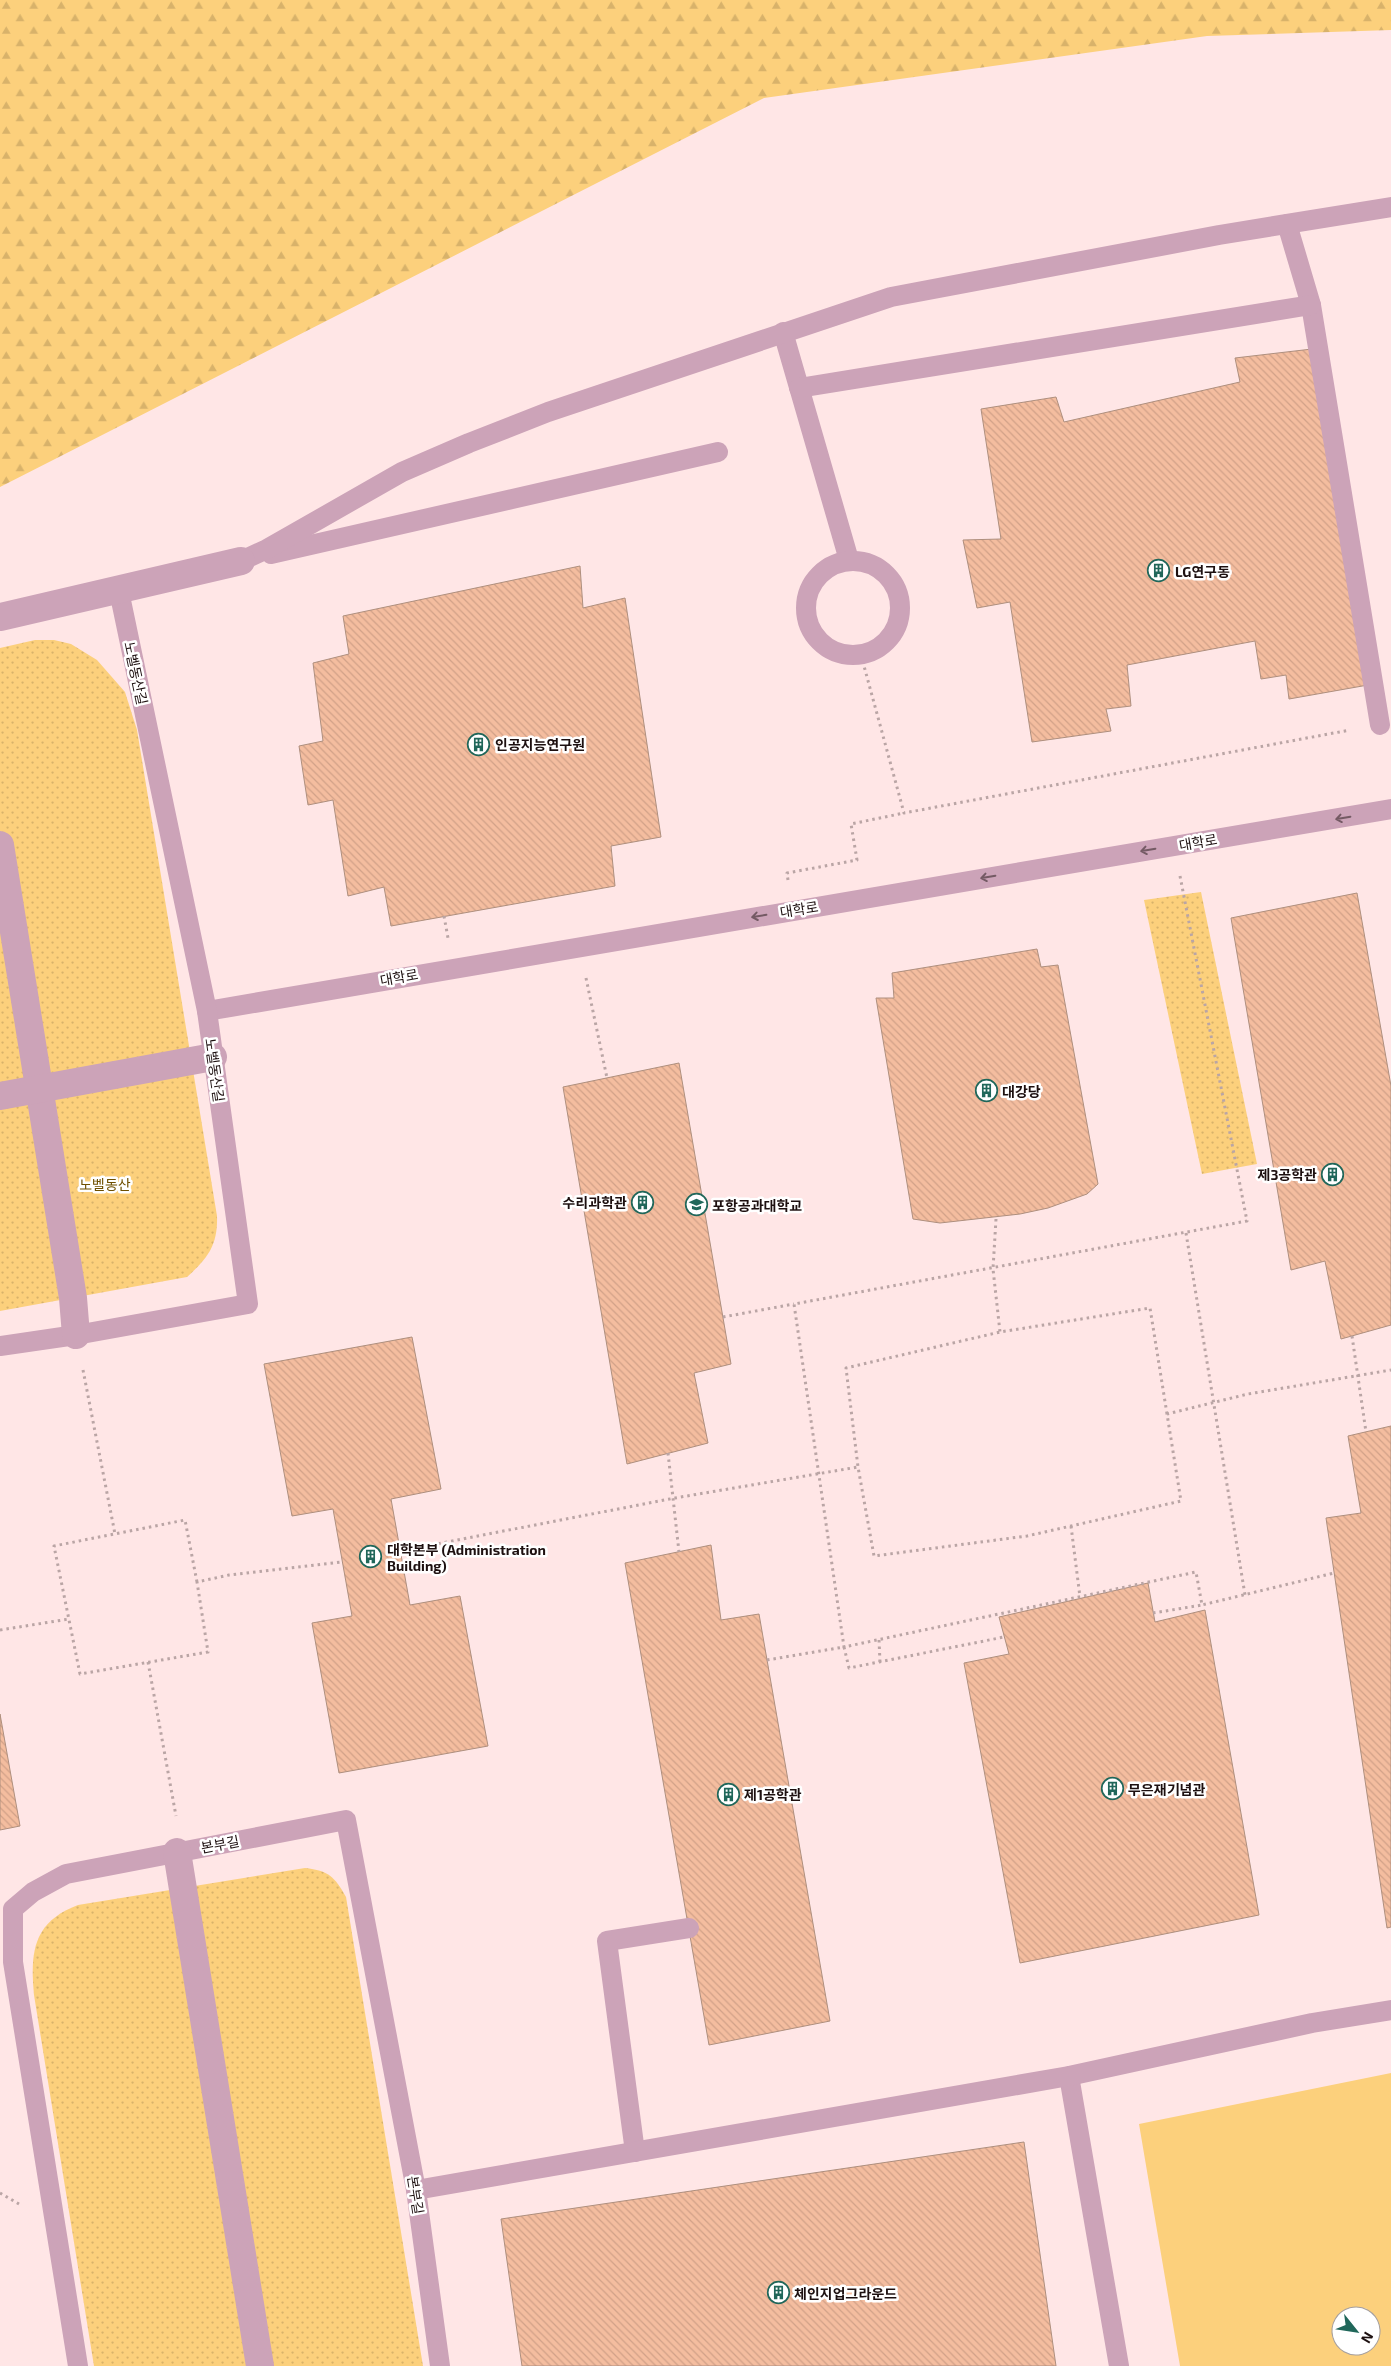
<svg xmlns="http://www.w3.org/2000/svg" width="1391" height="2366" font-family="'Exo 2','Noto Sans KR',sans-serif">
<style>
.grass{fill:#fcd07c;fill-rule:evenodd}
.forest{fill:url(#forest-firs)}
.park{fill:url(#park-dots)}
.building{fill:url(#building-back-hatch);stroke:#ae8f7e}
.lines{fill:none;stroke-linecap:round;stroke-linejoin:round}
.path{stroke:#baa5a5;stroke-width:3;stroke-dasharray:2.5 4;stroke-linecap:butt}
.service{stroke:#cca3b8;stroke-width:20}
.pedestrian{stroke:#cca3b8;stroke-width:28}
.minor{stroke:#cca3b8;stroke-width:28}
.oneway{stroke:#745a64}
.labels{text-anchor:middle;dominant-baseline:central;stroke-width:5;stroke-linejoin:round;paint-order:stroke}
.poi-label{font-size:14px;font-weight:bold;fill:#1d1010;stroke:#fff;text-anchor:start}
.street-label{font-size:14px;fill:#1d1010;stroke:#fff}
.park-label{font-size:14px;fill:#6f5000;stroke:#fff}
</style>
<defs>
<pattern id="forest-firs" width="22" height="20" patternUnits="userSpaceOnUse" patternTransform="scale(1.25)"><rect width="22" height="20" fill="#fcd07c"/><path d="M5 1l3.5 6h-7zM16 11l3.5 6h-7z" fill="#d8b26a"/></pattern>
<pattern id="park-dots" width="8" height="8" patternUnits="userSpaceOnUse" patternTransform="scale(1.25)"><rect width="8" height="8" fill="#fcd07c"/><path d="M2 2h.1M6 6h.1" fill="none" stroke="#d8b26a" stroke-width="1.8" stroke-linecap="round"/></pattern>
<pattern id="building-back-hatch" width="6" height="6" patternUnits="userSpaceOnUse" patternTransform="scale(1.25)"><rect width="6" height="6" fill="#f4bd9f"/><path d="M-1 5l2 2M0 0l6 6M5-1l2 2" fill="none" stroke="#d1a188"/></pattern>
</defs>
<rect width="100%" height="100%" fill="#ffe6e6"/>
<path class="grass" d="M1391,2073V2366H1180L1139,2124ZM1341,2316H1371V2346H1341Z"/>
<polygon class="forest" points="0,0 1391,0 1391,30 1207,36 764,98 0,487"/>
<g class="park">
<path d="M35,640H54L71,644L97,660L125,692L137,730L217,1216C218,1245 208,1258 187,1277L0,1311V648Z"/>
<polygon points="1201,892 1257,1164 1202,1174 1144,900"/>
<path d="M305,1868C329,1871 334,1876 346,1897L423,2366H94L34,1995C30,1952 33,1922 78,1905Z"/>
</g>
<g class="building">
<polygon points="1312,349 1368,685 1289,699 1286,675 1261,679 1255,641 1127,665 1131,706 1106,709 1111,731 1032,742 1010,602 977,608 963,540 1001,539 981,409 1056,397 1064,422 1240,382 1235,358"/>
<polygon points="580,566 583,608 625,598 661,837 611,846 615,886 391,926 384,887 348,896 333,800 308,805 299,746 323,741 313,663 349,654 343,616"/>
<polygon points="1357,893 1391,1086 1391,1325 1341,1339 1325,1261 1291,1270 1231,918"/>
<polygon points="1037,949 1041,967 1058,965 1098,1184 1087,1194 1048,1208 1020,1214 940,1223 913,1219 876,998 894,998 892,973"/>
<polygon points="679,1063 731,1364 694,1373 708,1443 627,1464 563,1087"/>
<polygon points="412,1337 441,1489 391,1499 410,1605 460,1596 488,1746 339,1773 312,1623 352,1616 333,1509 292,1516 264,1364"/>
<polygon points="1391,1426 1391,1927 1387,1928 1326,1518 1361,1513 1348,1436"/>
<polygon points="711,1545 721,1620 759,1614 830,2021 709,2045 625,1563"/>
<polygon points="1148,1583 1155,1622 1205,1610 1259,1915 1020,1963 964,1663 1009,1654 999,1617"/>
<polygon points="0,1714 20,1826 0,1830"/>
<polygon points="1024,2142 1056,2366 522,2366 501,2219"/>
</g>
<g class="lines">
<g class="path">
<polyline points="861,655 904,813 1350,730"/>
<polyline points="1180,876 1247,1221 794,1304 844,1647 1196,1572 1202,1605 1334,1573"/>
<polyline points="788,880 787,873 857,860 851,824 904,813"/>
<polyline points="444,916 448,938"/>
<polyline points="586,978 607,1078"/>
<polyline points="996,1219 993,1269 1000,1332"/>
<polyline points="1186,1233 1245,1595"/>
<polyline points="723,1317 794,1304"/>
<polyline points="1352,1336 1366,1432"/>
<polyline points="83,1370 115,1534"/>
<polyline points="1167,1414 1150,1308 1000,1332 846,1368 858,1467 874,1556 1027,1536 1181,1501 1167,1414 1248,1394 1391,1370"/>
<polyline points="668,1453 679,1552"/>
<polyline points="1071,1526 1080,1597"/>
<polyline points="400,1551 675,1498 858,1467"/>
<polyline points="197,1582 185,1520 54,1546 80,1674 208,1652 197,1582 229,1575 342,1562"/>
<polyline points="1153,1613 1202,1605"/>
<polyline points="0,1630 69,1619"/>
<polyline points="879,1640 880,1662"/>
<polyline points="767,1660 844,1647 849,1668 1004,1637"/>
<polyline points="148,1662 176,1816"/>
<polyline points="0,2193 19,2204"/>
</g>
<g class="service">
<polyline points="1287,224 1311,305 1380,725"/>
<polyline points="783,332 849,560"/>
<polyline points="799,388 1311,305"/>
<polyline points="271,554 718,452"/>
<circle cx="853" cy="608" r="47"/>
<polyline points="241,561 267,549 402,472 469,443 548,412 891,297 1219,235 1391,207"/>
<polyline points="207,1011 1391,809"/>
<polyline points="0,1346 76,1335 248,1304 207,1011 119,591"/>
<polyline points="1069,2076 1119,2366"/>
<polyline points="635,2152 607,1941 689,1928"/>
<polyline points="416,2190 1069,2076 1312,2023 1391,2010"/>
<polyline points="78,2366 13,1962 13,1909 33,1892 66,1874 346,1820 416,2190 440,2366"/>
</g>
<g class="pedestrian">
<polyline points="0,845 73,1298 76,1335"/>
<polyline points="0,1096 213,1057"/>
<polyline points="177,1852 260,2366"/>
</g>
<polyline class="minor" points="0,617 241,561"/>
</g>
<defs><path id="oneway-shaft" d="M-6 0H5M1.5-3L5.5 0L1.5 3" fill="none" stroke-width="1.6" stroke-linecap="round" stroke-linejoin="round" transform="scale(1.25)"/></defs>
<g class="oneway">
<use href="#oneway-shaft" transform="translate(1343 818) rotate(170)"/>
<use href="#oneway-shaft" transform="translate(1148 850) rotate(170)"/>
<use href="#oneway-shaft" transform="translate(988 877) rotate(170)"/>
<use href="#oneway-shaft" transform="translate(759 916) rotate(171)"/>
</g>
<defs>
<symbol id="building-ring" viewBox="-11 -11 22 22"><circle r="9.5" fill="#fff" stroke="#20675a" stroke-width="1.5"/><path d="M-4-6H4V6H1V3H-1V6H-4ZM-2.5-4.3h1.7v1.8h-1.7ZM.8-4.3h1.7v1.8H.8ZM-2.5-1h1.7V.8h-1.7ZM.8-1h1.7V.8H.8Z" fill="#20675a"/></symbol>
<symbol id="university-ring" viewBox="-11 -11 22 22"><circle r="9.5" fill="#fff" stroke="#20675a" stroke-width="1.5"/><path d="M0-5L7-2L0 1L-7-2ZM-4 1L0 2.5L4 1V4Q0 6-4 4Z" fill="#20675a"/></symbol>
</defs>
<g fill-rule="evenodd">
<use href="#building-ring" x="1146" y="558" width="25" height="25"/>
<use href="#building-ring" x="466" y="732" width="25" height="25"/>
<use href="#building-ring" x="974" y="1078" width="25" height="25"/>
<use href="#building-ring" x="1320" y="1162" width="25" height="25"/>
<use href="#building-ring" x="630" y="1190" width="25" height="25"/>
<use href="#university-ring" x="684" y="1192" width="25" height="25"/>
<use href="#building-ring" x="358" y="1544" width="25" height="25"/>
<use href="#building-ring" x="1100" y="1776" width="25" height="25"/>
<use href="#building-ring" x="716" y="1782" width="25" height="25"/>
<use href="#building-ring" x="766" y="2280" width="25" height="25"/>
</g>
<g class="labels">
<g class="poi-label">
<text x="1175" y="571">LG연구동</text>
<text x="495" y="744">인공지능연구원</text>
<text x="1002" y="1091">대강당</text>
<text x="1317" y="1174" text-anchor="end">제3공학관</text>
<text x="627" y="1202" text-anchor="end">수리과학관</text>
<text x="712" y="1205">포항공과대학교</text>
<text x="387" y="1549">대학본부 (Administration<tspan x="387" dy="16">Building)</tspan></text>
<text x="1128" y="1789">무은재기념관</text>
<text x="744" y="1794">제1공학관</text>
<text x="794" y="2293">체인지업그라운드</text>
</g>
<g class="street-label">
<text transform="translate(136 673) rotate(78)">노벨동산길</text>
<text transform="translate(1198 842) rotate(-10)">대학로</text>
<text transform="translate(799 909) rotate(-9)">대학로</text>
<text transform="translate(399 977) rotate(-10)">대학로</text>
<text transform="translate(215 1070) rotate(82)">노벨동산길</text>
<text transform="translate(220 1844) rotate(-11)">본부길</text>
<text transform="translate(416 2195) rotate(81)">본부길</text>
</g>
<g class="park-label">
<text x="105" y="1184">노벨동산</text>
</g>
</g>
<g transform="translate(1356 2331) rotate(120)"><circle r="24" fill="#ffffff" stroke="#a59f9f"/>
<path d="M0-4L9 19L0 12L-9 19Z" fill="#20675a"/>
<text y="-8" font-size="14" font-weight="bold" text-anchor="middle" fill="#1d1010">N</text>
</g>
</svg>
